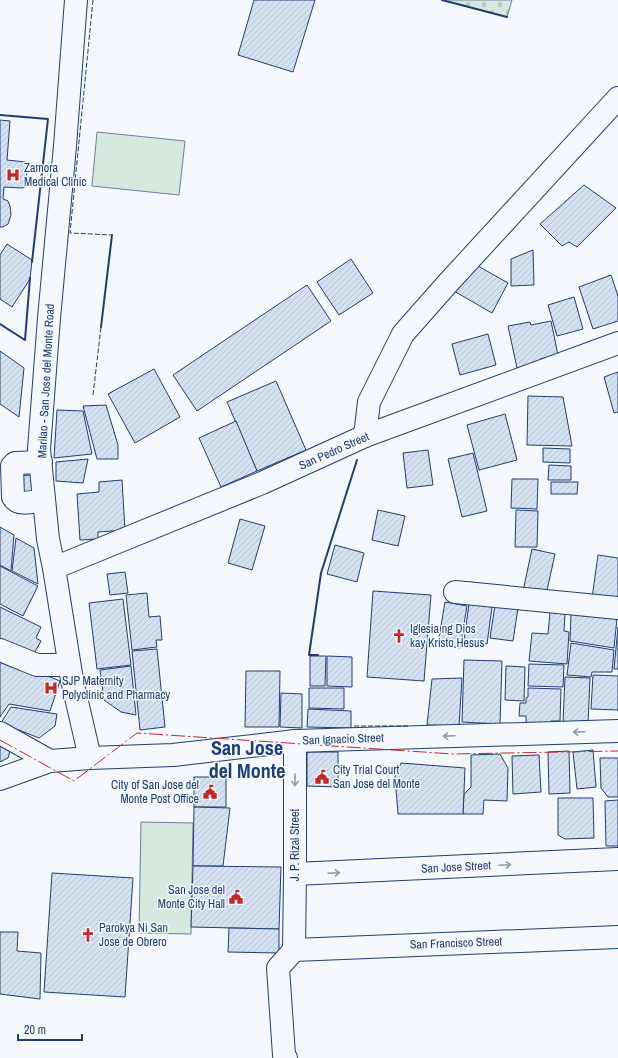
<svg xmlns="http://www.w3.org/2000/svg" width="618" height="1058" font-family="'Archivo Narrow',sans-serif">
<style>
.cemetery{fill:url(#cemetery-stones);stroke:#687fa3}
.park{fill:#d7e8df;stroke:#687fa3}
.building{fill:url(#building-hatch);stroke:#1d3f73}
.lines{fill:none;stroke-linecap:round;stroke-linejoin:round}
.minor-casing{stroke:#1d3f73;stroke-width:24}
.major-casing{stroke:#1d3f73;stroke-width:24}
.minor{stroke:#f4f7fb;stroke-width:22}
.major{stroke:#f4f7fb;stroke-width:22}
.fence{stroke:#1d3f73;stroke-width:1;stroke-dasharray:5 2;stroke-linecap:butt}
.wall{stroke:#1d3f73;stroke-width:2}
.power{stroke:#c62828;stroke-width:1;stroke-dasharray:14 3 2 3;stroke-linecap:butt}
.oneway{stroke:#889bb7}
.labels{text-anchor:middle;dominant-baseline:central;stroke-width:3;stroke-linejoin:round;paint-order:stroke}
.poi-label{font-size:12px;fill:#1d3f73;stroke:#f4f7fb;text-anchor:start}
.street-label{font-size:12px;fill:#1d3f73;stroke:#f4f7fb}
.town-label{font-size:20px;font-weight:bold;fill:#1d3f73;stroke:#f4f7fb}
</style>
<defs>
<pattern id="cemetery-stones" width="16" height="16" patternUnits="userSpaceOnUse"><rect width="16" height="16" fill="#d7e8df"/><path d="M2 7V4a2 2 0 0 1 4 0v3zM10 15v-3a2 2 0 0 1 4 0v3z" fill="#b8c8c3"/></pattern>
<pattern id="building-hatch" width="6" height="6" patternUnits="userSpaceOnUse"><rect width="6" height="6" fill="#d5e0f0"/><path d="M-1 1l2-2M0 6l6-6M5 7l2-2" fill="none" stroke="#b6c1d1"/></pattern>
</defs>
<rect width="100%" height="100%" fill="#f4f7fb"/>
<polygon class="cemetery" points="442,0 512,0 507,17"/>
<g class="park">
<polygon points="97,132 185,141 179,195 92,186"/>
<polygon points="141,822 193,823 191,934 139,933"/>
</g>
<g class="building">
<polygon points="254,0 315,0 293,72 238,55"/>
<polygon points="0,120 10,121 7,160 26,162 28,164 25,187 22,188 4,187 3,199 8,201 10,206 11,215 8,224 3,227 0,227"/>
<polygon points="584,185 616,208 577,247 569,242 562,246 540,224"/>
<polygon points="7,244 32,260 30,279 12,307 0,299 0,255"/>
<polygon points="533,250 534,285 511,286 511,259"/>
<polygon points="351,259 373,293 339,315 317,282"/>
<polygon points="471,262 508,283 492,313 454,291"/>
<polygon points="611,275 618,296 618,321 593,329 579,287"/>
<polygon points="307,285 331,321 197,411 173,375"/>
<polygon points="574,297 583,329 557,336 548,305"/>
<polygon points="551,321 558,355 540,359 540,362 517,368 508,326 530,322 531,325"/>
<polygon points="488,334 496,365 460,375 452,344"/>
<polygon points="0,351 24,368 19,417 0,404"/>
<polygon points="154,369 180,417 135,443 108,394"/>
<polygon points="618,372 618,412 614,413 604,377"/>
<polygon points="276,381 306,450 257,471 227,402"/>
<polygon points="528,396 563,397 572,446 527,445"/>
<polygon points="106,405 118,445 118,459 97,459 83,406"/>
<polygon points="57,410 83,411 92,454 54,458"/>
<polygon points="505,414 517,460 479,470 467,425"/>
<polygon points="236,421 257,471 221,487 199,438"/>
<polygon points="543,448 570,449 570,463 543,462"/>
<polygon points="428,450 433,485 407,488 403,453"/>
<polygon points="473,453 487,511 462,517 448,459"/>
<polygon points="88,459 83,483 56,481 56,462"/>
<polygon points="549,465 571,466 571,480 548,480"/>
<polygon points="31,475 32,496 17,497 16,476"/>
<polygon points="512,479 538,479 537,509 511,508"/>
<polygon points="122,480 125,530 98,532 98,539 80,540 77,494 99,492 99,482"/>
<polygon points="551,482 578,482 577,494 551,494"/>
<polygon points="378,510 405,516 398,546 372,540"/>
<polygon points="516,510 538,511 537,547 515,547"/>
<polygon points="240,519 265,526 252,570 228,563"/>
<polygon points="0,527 14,535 11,571 0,565"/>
<polygon points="16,538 34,548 38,584 12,571"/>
<polygon points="335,545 364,553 357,582 327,574"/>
<polygon points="532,549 555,554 546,595 523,591"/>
<polygon points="598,555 618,558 618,601 592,598"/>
<polygon points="0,566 38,586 23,616 0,604"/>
<polygon points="125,572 128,593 110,595 107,574"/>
<polygon points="373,591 431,595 424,681 367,677"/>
<polygon points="147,593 149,617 160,616 162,640 156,640 157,647 132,650 126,595"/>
<polygon points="123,599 131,665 97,669 89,603"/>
<polygon points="445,602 467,606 460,648 438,644"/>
<polygon points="469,604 492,607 487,644 464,641"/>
<polygon points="495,605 518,608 513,641 490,638"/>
<polygon points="0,607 41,627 36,638 41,641 31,659 0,643"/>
<polygon points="550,612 565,613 564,631 569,632 567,664 529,661 532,633 548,634"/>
<polygon points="571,613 617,618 614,648 570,641"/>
<polygon points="618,627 618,669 614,669"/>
<polygon points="571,643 614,650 612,672 592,672 591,677 567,675"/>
<polygon points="157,649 165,727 140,730 132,651"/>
<polygon points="0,656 60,681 50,711 9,704 0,717"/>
<polygon points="310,656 326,656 325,686 310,686"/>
<polygon points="327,656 352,657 352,687 327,686"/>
<polygon points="464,660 502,661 500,724 462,722"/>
<polygon points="529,664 564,665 563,687 528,686"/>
<polygon points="131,666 136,715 121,712 104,700 100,670"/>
<polygon points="506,666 525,667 524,701 505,700"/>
<polygon points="246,671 280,671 279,727 245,727"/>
<polygon points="593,675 618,676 618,710 591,709"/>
<polygon points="565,677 590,678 588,724 563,723"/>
<polygon points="462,678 459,726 427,725 432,679"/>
<polygon points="309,688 344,688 344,709 309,708"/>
<polygon points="528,688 561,689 560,721 551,721 551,724 526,724 526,716 519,716 520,703 526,703 526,698 528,697"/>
<polygon points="281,693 302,694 302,728 280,727"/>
<polygon points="11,707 57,714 55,726 39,738 1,723"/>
<polygon points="308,709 351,711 351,728 307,727"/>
<polygon points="0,740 11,748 8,758 0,762"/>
<polygon points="593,750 596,787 577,789 573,752"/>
<polygon points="569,751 570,793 549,794 548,752"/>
<polygon points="307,752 338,752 338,787 307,786"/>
<polygon points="500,754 508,768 507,801 484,800 483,814 463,814 464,794 471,787 471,755"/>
<polygon points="539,755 541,792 513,794 512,756"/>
<polygon points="600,758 618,758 618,797 608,797 601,788"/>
<polygon points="401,763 465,768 463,814 398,814 395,777"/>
<rect x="194" y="777" width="32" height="30"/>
<polygon points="558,798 593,798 594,838 565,839 558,835"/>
<polygon points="618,800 618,846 606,846 605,801"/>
<polygon points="194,807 230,808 223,866 193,866"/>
<polygon points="193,866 281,867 279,929 191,927"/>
<polygon points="52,873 133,878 125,997 44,992"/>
<polygon points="229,928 279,929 279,953 228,952"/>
<polygon points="0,932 18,932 17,951 41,953 40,999 0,994"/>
</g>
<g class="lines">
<defs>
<g id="minor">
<polyline points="365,436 369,402 403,334 448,283 618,98"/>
<path d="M41,462L15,463L12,466L13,497C19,507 34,501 44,500"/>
<polyline points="54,568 262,483 365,436 618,343"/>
<polyline points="455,592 618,608"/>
<polyline points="0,650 37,665 69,665"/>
<polyline points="0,733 50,761"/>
<polyline points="0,779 50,761 90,758"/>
<polyline points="294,950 618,937"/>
<polyline points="294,950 295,874"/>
<polyline points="286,1058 284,1055 278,968 294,950"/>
</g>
<g id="major">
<polyline points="76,0 65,146 49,318 39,449 48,539 54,568 72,680 90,758 173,755 295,741 618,731"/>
<polyline points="295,741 295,874 618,859"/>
</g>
</defs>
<use href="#minor" class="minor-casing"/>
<use href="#major" class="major-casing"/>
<use href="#minor" class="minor"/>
<use href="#major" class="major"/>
<g class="fence">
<polyline points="93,0 70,233 112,235"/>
<polyline points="93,395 101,327"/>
<polyline points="354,726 409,726"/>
</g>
<g class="wall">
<polyline points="442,0 507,17"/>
<polyline points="0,115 48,119 32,262"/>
<polyline points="0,324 25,340 30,278"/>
<polyline points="101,327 112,235"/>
<polyline points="318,655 309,655 321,573 357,460"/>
</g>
<polyline class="power" points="0,740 74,781 137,733 453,754 618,751"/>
</g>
<defs><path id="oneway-shaft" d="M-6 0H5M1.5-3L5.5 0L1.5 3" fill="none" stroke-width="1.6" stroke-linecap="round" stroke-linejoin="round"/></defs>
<g class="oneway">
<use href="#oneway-shaft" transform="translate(579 732) rotate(178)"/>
<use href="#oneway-shaft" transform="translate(449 736) rotate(178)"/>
<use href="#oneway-shaft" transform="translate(295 780) rotate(90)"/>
<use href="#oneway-shaft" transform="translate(505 865) rotate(-3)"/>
<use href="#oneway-shaft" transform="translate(334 873) rotate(-3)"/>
</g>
<defs>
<symbol id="hospital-bare" viewBox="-9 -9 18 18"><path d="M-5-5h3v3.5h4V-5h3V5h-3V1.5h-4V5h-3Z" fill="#c62828" stroke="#f4f7fb" stroke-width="2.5" paint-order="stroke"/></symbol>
<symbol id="church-bare" viewBox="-9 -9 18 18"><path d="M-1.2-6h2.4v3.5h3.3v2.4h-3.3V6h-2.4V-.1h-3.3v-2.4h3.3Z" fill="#c62828" stroke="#f4f7fb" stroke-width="2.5" paint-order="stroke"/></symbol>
<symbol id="civic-bare" viewBox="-9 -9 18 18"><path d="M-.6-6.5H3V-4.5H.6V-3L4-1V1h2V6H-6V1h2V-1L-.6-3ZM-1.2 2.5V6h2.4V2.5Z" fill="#c62828" stroke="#f4f7fb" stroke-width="2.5" paint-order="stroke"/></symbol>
</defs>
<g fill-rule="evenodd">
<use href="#hospital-bare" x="3" y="165" width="20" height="20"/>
<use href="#church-bare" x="389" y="626" width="20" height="20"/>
<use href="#hospital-bare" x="41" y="678" width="20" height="20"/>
<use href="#civic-bare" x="312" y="767" width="20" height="20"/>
<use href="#civic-bare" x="200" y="782" width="20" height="20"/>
<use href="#civic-bare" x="226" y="887" width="20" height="20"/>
<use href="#church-bare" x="78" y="925" width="20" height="20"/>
</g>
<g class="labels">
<g class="poi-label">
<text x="24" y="168">Zamora<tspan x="24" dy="14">Medical Clinic</tspan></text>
<text x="410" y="629">Iglesia ng Dios<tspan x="410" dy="14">kay Kristo Hesus</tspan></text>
<text x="62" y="681">SJP Maternity<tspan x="62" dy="14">Polyclinic and Pharmacy</tspan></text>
<text x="333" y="770">City Trial Court<tspan x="333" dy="14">San Jose del Monte</tspan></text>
<text x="199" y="785" text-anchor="end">City of San Jose del<tspan x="199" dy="14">Monte Post Office</tspan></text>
<text x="225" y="890" text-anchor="end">San Jose del<tspan x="225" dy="14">Monte City Hall</tspan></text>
<text x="99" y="928">Parokya Ni San<tspan x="99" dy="14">Jose de Obrero</tspan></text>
</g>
<g class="street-label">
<text transform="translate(46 381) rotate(-87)">Marilao - San Jose del Monte Road</text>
<text transform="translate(334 451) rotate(-24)">San Pedro Street</text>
<text transform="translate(343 739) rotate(-2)">San Ignacio Street</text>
<text transform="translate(295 845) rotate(-90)">J. P. Rizal Street</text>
<text transform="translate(456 867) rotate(-3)">San Jose Street</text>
<text transform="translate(456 943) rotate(-2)">San Francisco Street</text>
</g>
<g class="town-label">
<text x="247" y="747">San Jose<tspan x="247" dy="23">del Monte</tspan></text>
</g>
</g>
<path d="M18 1034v6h64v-6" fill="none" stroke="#1d3f73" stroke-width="2"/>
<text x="24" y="1034" font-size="12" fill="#1d3f73" stroke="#f4f7fb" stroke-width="3" paint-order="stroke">20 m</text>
</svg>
